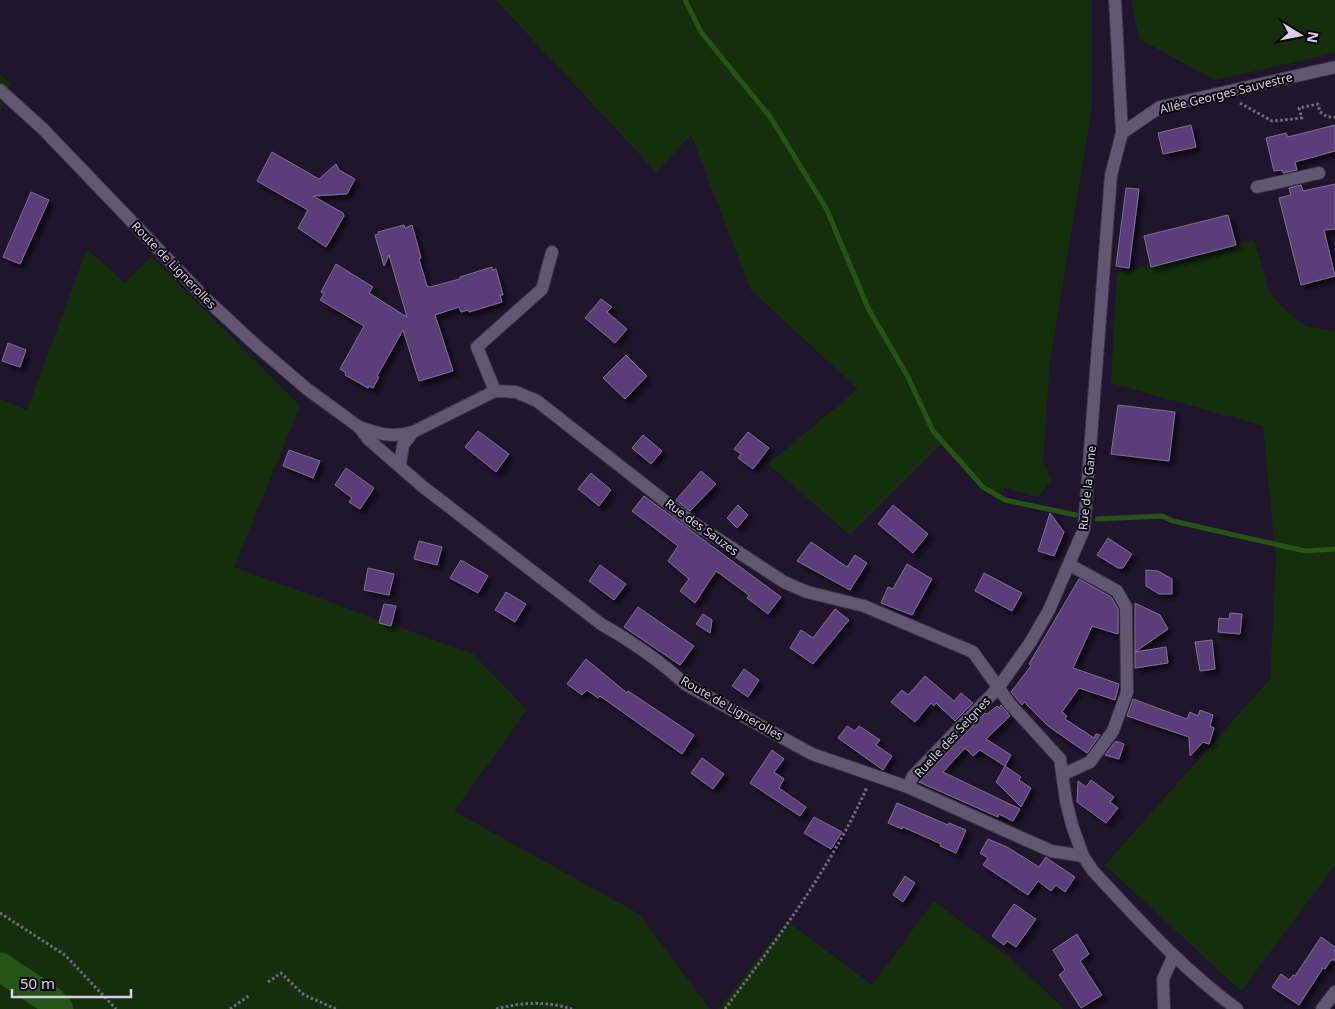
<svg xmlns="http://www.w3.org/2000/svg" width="1335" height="1009" font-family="'Noto Sans',sans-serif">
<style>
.green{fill:#152f0c}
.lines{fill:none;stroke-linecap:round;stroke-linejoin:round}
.stream{stroke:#265316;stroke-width:5}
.river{stroke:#265316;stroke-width:29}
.building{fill:#5a3d7a;stroke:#7e7190;filter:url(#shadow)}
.minor-casing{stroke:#3b2f47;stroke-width:14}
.path{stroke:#756b81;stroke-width:3;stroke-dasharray:2.5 2.5;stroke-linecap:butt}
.minor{stroke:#625672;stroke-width:12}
.labels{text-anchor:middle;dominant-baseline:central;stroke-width:4;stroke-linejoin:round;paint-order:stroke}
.street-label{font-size:12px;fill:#d8d1e2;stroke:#08050e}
</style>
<defs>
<filter id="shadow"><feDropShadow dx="4.5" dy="4.5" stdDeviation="2.5" flood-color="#0009"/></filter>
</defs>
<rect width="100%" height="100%" fill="#21152e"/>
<g class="green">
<polygon points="496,0 1092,0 1092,106 1050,361 1043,463 1051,479 1039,497 1004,488 1000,494 964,470 944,441 850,535 768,464 858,389 751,290 691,135 656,172"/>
<polygon points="1131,0 1335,0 1335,53 1215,80 1139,39"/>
<polygon points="0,74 10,83 0,110"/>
<polygon points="1254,240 1269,291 1285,310 1306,326 1335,331 1335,865 1241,991 1105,865 1270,679 1276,560 1263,426 1111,383 1117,273"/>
<polygon points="87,249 125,283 151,257 300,406 234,567 473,654 527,710 454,811 639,914 710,1009 0,1009 0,399 27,410"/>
<polygon points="934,901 1009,957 1064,1009 719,1009 787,921 872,985"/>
</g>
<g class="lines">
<g class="stream">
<polyline points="685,0 701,32 771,118 827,210 868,308 908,377 933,431 983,487 1005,500 1076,515"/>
<polyline points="1097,519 1162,516 1173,521 1305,551 1335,549"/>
</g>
<polyline class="river" points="0,967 49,999 59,1009"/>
</g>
<g class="building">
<polygon points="1191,125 1196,147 1163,154 1158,133"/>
<polygon points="1335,125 1335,151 1295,162 1297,170 1283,173 1282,170 1274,171 1266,138 1286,133 1288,137"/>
<polygon points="272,152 319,179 336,164 339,170 355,179 347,194 313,196 343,213 344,216 326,247 298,228 308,210 257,181"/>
<polygon points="1335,184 1335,229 1324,230 1335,276 1301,285 1279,198 1291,195 1289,188 1301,185 1303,191"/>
<polygon points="1126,188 1139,189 1129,268 1116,266"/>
<polygon points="31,192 49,200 20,264 3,257"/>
<polygon points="1228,215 1236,245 1151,267 1144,236"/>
<polygon points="404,225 405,228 412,225 421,258 419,259 427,286 430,287 460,279 460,277 492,267 492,270 496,269 503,295 500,295 502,302 469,312 468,310 461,312 459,307 435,315 453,371 419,381 403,330 377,376 379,377 373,388 369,386 368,388 345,375 346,373 340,369 364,326 320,300 324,294 321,292 336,264 373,287 369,293 407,317 389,255 384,266 375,235 379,234 378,232"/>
<polygon points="601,299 612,307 607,312 627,329 615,343 585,318"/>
<polygon points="8,343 26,350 20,367 2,361"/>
<polygon points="626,355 647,376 625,399 603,378"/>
<polygon points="1118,405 1175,412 1169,461 1111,454"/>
<polygon points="478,431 509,454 496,472 465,447"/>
<polygon points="748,432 769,448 753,469 738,458 741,454 734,449"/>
<polygon points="643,435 662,451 651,464 632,448"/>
<polygon points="289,450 320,461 313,478 283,466"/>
<polygon points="346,468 374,488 360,509 349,502 352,498 335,485"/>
<polygon points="701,471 716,484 690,511 676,500"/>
<polygon points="591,473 611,490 599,506 578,489"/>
<polygon points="644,496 781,597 768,614 747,598 749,595 716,571 695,603 680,591 689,579 668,561 678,546 632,511"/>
<polygon points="738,505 748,515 737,528 727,518"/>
<polygon points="893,505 928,534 913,553 878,524"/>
<polygon points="1050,513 1064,532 1054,556 1038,551"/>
<polygon points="1108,538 1132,554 1123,568 1118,568 1097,555"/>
<polygon points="419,541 442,547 437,565 414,559"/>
<polygon points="811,542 847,567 855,555 867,563 850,590 797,561"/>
<polygon points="461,560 488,576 478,593 450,578"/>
<polygon points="907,564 932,579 912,615 881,603 888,587 893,589"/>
<polygon points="600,565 626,584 614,600 589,581"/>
<polygon points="368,568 394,574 389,595 364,590"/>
<polygon points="1146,570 1158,571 1172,579 1172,594 1159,594 1146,586"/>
<polygon points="984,573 1022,593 1012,611 975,591"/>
<polygon points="1079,579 1111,597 1118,609 1118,634 1092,626 1073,668 1119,684 1115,700 1079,688 1062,712 1067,716 1065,719 1094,738 1096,734 1100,735 1087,753 1048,726 1024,702 1022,705 1011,692 1031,666 1029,664"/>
<polygon points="506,592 526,604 515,622 495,610"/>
<polygon points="1135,603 1160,615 1168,629 1135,652 1166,647 1168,663 1135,668"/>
<polygon points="384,604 396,606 391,626 379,623"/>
<polygon points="638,607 694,646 680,665 624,627"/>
<polygon points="835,609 849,620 813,664 790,648 801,630 813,638"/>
<polygon points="1230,613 1242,614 1240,634 1218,632 1219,618 1229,619"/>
<polygon points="703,614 712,620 710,633 696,624"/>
<polygon points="1212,640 1215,669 1200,671 1195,642"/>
<polygon points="586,659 627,693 628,691 694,735 682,754 600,696 598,698 587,690 582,695 567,684"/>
<polygon points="744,669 759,680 748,697 732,686"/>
<polygon points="925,676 954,701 961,693 973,703 955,721 936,703 934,706 931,703 915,722 891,702 902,690 908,695"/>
<polygon points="1133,699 1187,719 1190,712 1198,716 1200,710 1213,715 1210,726 1214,728 1209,744 1203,742 1190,756 1189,737 1127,716"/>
<polygon points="1001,705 1010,716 986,739 1011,755 1005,766 980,750 973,756 965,748 943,772 1020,809 1013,821 999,814 998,817 919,782 985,713 987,714 997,706 999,708"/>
<polygon points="847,726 855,731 859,726 880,740 876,745 892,756 883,770 838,738"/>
<polygon points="1116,741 1124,744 1119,759 1105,755"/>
<polygon points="772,750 784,759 774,772 784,779 779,788 806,807 800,816 750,783"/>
<polygon points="702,758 724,774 713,789 691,773"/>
<polygon points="1005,766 1021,777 1019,780 1031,788 1021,807 996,782"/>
<polygon points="1091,780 1114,797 1110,802 1118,808 1106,823 1077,802 1078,781 1086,787"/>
<polygon points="897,803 948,825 949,823 966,830 956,853 940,846 941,844 903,827 902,829 888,823"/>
<polygon points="814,817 842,832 831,849 804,833"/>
<polygon points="988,839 1007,847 1039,867 1046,857 1048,859 1075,877 1065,892 1056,885 1051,891 1038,881 1028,895 983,865 988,858 980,853"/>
<polygon points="905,876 915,883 903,902 893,895"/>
<polygon points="1014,904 1036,919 1016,947 1007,941 1004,945 992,936"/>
<polygon points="1077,934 1089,954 1080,961 1102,995 1081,1008 1059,975 1065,970 1053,950"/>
<polygon points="1321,937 1335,947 1335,960 1331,960 1325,969 1323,968 1299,1005 1272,987 1281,974 1289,980 1293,975 1295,976"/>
</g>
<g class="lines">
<defs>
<g id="minor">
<path d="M0,90L43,129L206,299L258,347L307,389L359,427L368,439L422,486L601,624C631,641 659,660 685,684L812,754L908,787L1051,851L1083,856"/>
<polyline points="1122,133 1160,107 1335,67"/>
<polyline points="1257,187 1319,173"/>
<polyline points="495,391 477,347 542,289 552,252"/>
<path d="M359,427C379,434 392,438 413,432L495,391L516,392L537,401L689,520L784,582L807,592L864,606L973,652L1010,704L1060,759L1066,801L1072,825L1083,856L1093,871C1141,922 1181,968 1237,1009"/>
<polyline points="400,465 403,445 413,432"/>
<polyline points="1064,774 1090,762 1113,731 1127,692 1126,607 1117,591 1070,565"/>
<polyline points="908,787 913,776 998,688 1030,643 1049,610 1084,529 1111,175 1122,133 1115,0"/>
<polyline points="1164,1009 1163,979 1173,957"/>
<polyline points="1322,1009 1335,992"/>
</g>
</defs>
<use href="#minor" class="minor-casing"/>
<g class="path">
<polyline points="1240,103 1272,121 1302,118 1299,108 1318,104 1320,112 1328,117 1335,117"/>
<polyline points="0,913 65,955 116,1009"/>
<polyline points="268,982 281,973 304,995 336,1009"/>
<polyline points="230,1009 250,995"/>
<path d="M496,1009C522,1002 546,1001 572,1009"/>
<path d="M725,1009C778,938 831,868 867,787"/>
</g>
<use href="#minor" class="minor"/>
</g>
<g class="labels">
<g class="street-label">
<text transform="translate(1226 93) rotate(-14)">Allée Georges Sauvestre</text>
<text transform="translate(174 265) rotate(46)">Route de Lignerolles</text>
<text transform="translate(1087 488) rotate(-84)">Rue de la Gane</text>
<text transform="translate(702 527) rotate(36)">Rue des Sauzes</text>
<text transform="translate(732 708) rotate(30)">Route de Lignerolles</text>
<text transform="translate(952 737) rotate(-47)">Ruelle des Seignes</text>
</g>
</g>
<g transform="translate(1300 35) rotate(100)" stroke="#08050e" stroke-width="4" paint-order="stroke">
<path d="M0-4L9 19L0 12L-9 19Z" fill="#d8d1e2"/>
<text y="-8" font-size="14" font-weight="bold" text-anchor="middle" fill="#d8d1e2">N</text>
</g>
<path d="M12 989v8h119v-8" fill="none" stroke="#d8d1e2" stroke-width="2.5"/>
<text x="20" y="989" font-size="15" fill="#d8d1e2" stroke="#08050e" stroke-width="4" paint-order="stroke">50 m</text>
</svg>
